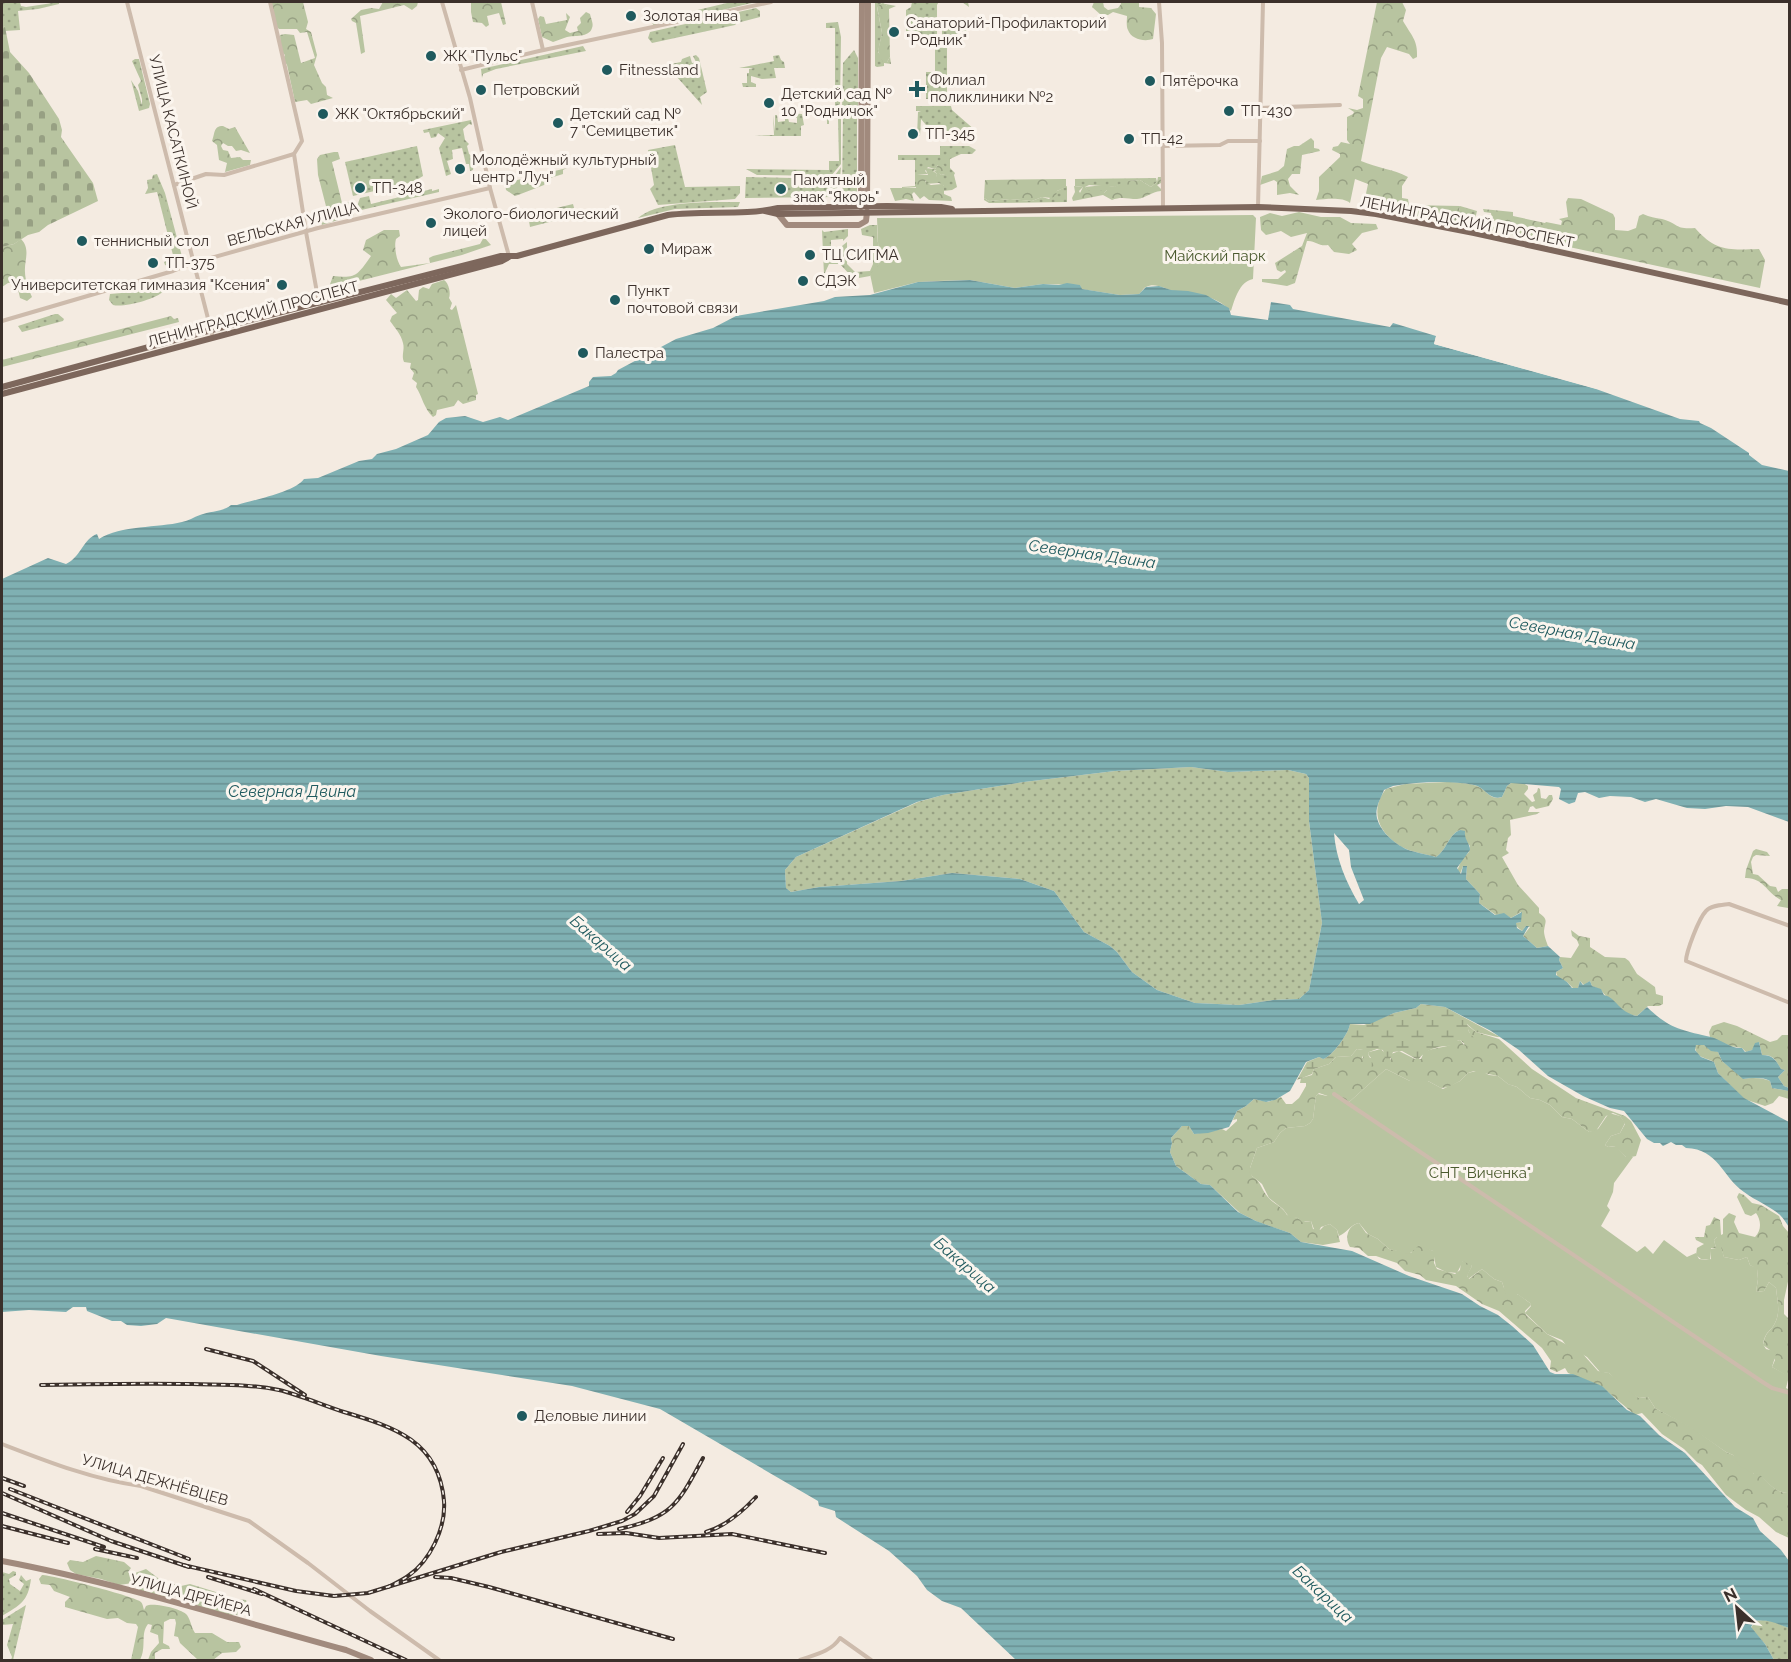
<svg xmlns="http://www.w3.org/2000/svg" width="1791" height="1662" font-family="Raleway,sans-serif">
<style>
.grass{fill:url(#grass-dots)}
.forest{fill:url(#forest-crowns)}
.wetland{fill:url(#wetland-marsh)}
.cemetery{fill:url(#cemetery-stones)}
.green{fill:#b8c4a0}
.water{fill:url(#water-rules);fill-rule:evenodd}
.pier{fill:#f4ebe1}
.lines{fill:none;stroke-linecap:round;stroke-linejoin:round}
.minor{stroke:#cdbbac;stroke-width:4}
.secondary{stroke:#a18a7d;stroke-width:6}
.primary{stroke:#7d675c;stroke-width:6}
.rail-casing{stroke:#3b302b;stroke-width:4}
.rail{stroke:#fbf5ee;stroke-width:1.5;stroke-dasharray:4.5;stroke-linecap:butt}
.poi-dot{fill:#1f5a5e;stroke:#fbf5ee;stroke-width:2}
.labels{text-anchor:middle;dominant-baseline:central;stroke-width:6;stroke-linejoin:round;paint-order:stroke}
.poi-label{font-size:15px;fill:#3b302b;stroke:#fbf5ee;text-anchor:start}
.street-label{font-size:15px;fill:#3b302b;stroke:#fbf5ee}
.park-label{font-size:15px;fill:#4a5a2e;stroke:#fbf5ee}
.water-label{font-size:16px;font-style:italic;fill:#1f5a5e;stroke:#fbf5ee}
</style>
<defs>
<pattern id="grass-dots" width="8" height="8" patternUnits="userSpaceOnUse" patternTransform="scale(1.5)"><rect width="8" height="8" fill="#b8c4a0"/><path d="M2 2h.1M6 6h.1" fill="none" stroke="#97a083" stroke-width="1.8" stroke-linecap="round"/></pattern>
<pattern id="forest-crowns" width="20" height="18" patternUnits="userSpaceOnUse" patternTransform="scale(1.5)"><rect width="20" height="18" fill="#b8c4a0"/><path d="M2 6a3 3 0 1 1 6 0M12 15a3 3 0 1 1 6 0" fill="none" stroke="#97a083"/></pattern>
<pattern id="wetland-marsh" width="20" height="14" patternUnits="userSpaceOnUse" patternTransform="scale(1.5)"><rect width="20" height="14" fill="#b8c4a0"/><path d="M1 5h8M5 5V1M11 12h8M15 12V8" fill="none" stroke="#97a083"/></pattern>
<pattern id="cemetery-stones" width="16" height="16" patternUnits="userSpaceOnUse" patternTransform="scale(1.5)"><rect width="16" height="16" fill="#b8c4a0"/><path d="M2 7V4a2 2 0 0 1 4 0v3zM10 15v-3a2 2 0 0 1 4 0v3z" fill="#97a083"/></pattern>
<pattern id="water-rules" width="6" height="5" patternUnits="userSpaceOnUse" patternTransform="scale(1.5)"><rect width="6" height="5" fill="#7fb0b2"/><path d="M0 2.5h6" fill="none" stroke="#699091"/></pattern>
</defs>
<rect width="100%" height="100%" fill="#f4ebe1"/>
<g class="grass">
<polygon points="2,2 20,2 21,6 26,7 59,2 59,4 38,9 18,11 20,30 5,31 5,27 2,25"/>
<polygon points="724,2 756,2 654,26 651,21 727,3"/>
<polygon points="875,2 896,6 887,6 882,3 877,7 882,33 878,52 887,62 890,57 891,64 884,63 884,66 877,67 875,66"/>
<polygon points="912,2 968,2 969,7 962,2 938,3 937,5 937,39 906,40 906,10 911,7"/>
<polygon points="756,8 760,11 760,17 737,23 735,25 652,43 648,38 650,32"/>
<polygon points="945,19 965,24 967,32 964,34 955,34 955,43 945,43 947,46 947,95 942,95 942,98 926,99 926,72 935,72 935,47 942,44 942,22"/>
<polygon points="838,22 841,37 840,104 835,109 827,111 827,108 835,108 835,28 826,28 826,23"/>
<polygon points="583,46 586,51 496,69 483,74 482,78 481,69"/>
<polygon points="854,50 858,58 858,107 854,111 842,111 843,63"/>
<polygon points="779,55 781,60 784,62 785,68 774,68 776,78 762,79 751,76 751,82 756,84 756,87 743,87 742,83 747,83 747,73 749,73 749,69 754,68 739,68 774,61 773,56"/>
<polygon points="690,56 692,63 696,62 693,56 696,55 699,58 707,92 700,97 702,105 676,76 665,69 666,65 681,62 682,59"/>
<polygon points="135,59 139,59 150,104 149,108 139,111 131,80 138,91 142,105 142,99 138,85 141,81 132,61"/>
<polygon points="916,106 951,106 952,110 976,131 938,132 933,125 926,125 921,119 920,136 917,136 918,112 921,111 916,111"/>
<polygon points="789,113 802,114 804,125 801,126 801,136 754,136 774,135 773,115 775,132 775,115 777,115 778,122 785,121 785,118 788,118 789,122 797,123 797,118 792,118"/>
<polygon points="843,113 855,114 857,116 857,193 853,198 842,198"/>
<polygon points="830,115 836,115 841,118 841,164 831,176 757,175 746,169 829,170 829,161 839,161 838,119 829,119 829,124 827,124 827,118"/>
<polygon points="471,120 472,125 469,124 463,129 465,140 469,144 467,146 469,154 474,157 473,170 470,171 469,164 466,164 462,148 452,150 453,159 447,161 451,174 446,176 439,148 445,138 438,133 436,137 431,138 429,132 424,133 423,130"/>
<polygon points="675,145 685,187 740,186 740,193 735,199 658,205 650,189 654,185 648,150"/>
<polygon points="417,146 423,176 413,182 353,196 345,162"/>
<polygon points="940,146 969,146 976,150 972,154 961,154 950,159 950,168 955,173 954,175 957,187 952,190 943,191 944,186 939,183 925,184 926,180 935,180 937,174 934,171 937,170 941,175 945,174 945,166 938,165 935,169 928,167 925,171 928,174 917,175 917,187 902,188 902,187 915,186 915,160 898,160 898,155 940,155"/>
<polygon points="841,167 840,179 834,178 834,181 841,181 840,192 835,193 834,197 745,198 746,177 832,179"/>
<polygon points="157,174 165,193 184,264 170,267 165,265 164,262 174,259 157,192 145,194 148,188 147,180 152,179 153,175"/>
<polygon points="1156,178 1157,182 1151,187 1140,180 1128,181 1115,187 1089,185 1085,187 1089,190 1107,190 1104,193 1080,193 1083,187 1075,186 1075,179"/>
<polygon points="1067,186 1067,202 989,203 984,200 984,198 989,201 1010,199 1032,201 1042,197 1049,199 1057,191"/>
<polygon points="432,189 432,191 439,189 439,192 357,211 356,209 360,198 369,196 371,204"/>
<path d="M740,202L738,207L675,209L638,218C658,200 713,202 740,202Z"/>
<polygon points="1460,206 1477,211 1473,228 1412,215 1420,211 1430,211 1435,214 1448,211 1457,219"/>
<polygon points="870,225 877,225 879,266 870,276 859,278 859,274 850,275 840,264 829,264 824,275 822,230 824,232 848,229 848,236 843,241 843,239 831,240 831,258 842,258 842,246 847,242 847,264 855,272 870,271 873,264 873,237 862,235 861,229"/>
<path d="M160,283L164,291C156,299 124,308 113,305L109,300L110,294L145,291L144,288L156,284L157,287L148,291L161,288Z"/>
<polygon points="55,314 58,314 64,319 63,321 22,332 18,326"/>
<polygon points="1191,767 1228,772 1288,770 1306,774 1309,778 1309,821 1322,923 1309,990 1299,999 1273,1000 1239,1005 1195,1003 1157,990 1132,972 1117,952 1110,946 1084,932 1054,891 1020,879 952,873 901,881 819,887 791,892 786,888 785,870 796,857 918,802 943,795 1024,782 1115,771"/>
<path d="M13,1571L16,1572V1575L9,1579L10,1584L20,1591L24,1584L19,1580L21,1575L26,1581L31,1579C28,1602 20,1605 2,1616V1572L9,1574Z"/>
<polygon points="26,1605 13,1660 11,1660 12,1657 7,1645 13,1624 2,1625 2,1620"/>
<polygon points="1763,1620 1772,1621 1789,1628 1789,1660 1774,1660 1765,1644 1751,1628 1755,1621"/>
</g>
<g class="forest">
<polygon points="271,2 303,2 308,22 306,29 311,32 317,55 314,65 322,83 326,87 327,95 333,98 311,104 307,100 295,102 287,65 283,59 285,55 281,51 280,35 285,34 294,35 301,63 315,58 307,32 300,33 297,29 279,29 277,27"/>
<polygon points="383,2 418,2 417,6 412,10 404,5 360,16 365,52 361,54 356,23 352,21 351,19 361,10 371,8 379,9"/>
<polygon points="471,2 501,2 506,24 503,25 499,13 487,16 489,25 486,27 482,23 473,22 471,12"/>
<path d="M1094,2H1103L1104,7L1108,10L1118,8L1121,4V2H1139V7L1151,8L1156,14L1153,39C1144,42 1131,39 1128,30C1126,26 1127,20 1127,16L1113,12L1108,15H1101L1092,7Z"/>
<path d="M1377,2H1402L1406,10L1403,21C1411,35 1418,40 1417,57L1413,59L1409,54L1387,47L1381,58L1361,161C1377,168 1393,169 1408,177L1402,186V198L1408,199L1409,205L1460,206L1457,219L1448,211L1446,216L1441,217L1438,214H1431L1430,211H1420L1412,215L1403,208H1389L1381,203L1378,206L1374,205L1372,201L1364,203L1368,184L1355,179L1350,203C1343,197 1326,199 1316,200L1319,191V177L1340,157V154L1332,150L1333,147L1338,146L1341,142L1350,144L1347,140V117L1353,114L1354,112L1348,108L1357,110L1363,108V99L1358,96Z"/>
<polygon points="883,3 887,6 896,6 889,9 890,57 887,62 883,62 878,51 882,33 877,6"/>
<path d="M586,12L590,14C591,19 594,24 592,28C589,38 574,35 567,37C562,39 558,40 553,42L542,37L538,19L540,16L544,17L546,24L567,20L566,13L570,17L565,30L570,33L578,31L577,27L581,23L580,18Z"/>
<path d="M223,126L229,129L235,127L250,153L241,150L236,151L232,146H228L223,143L221,146L223,150L228,151L231,158L240,157L243,160H251L250,165L225,172L227,163L219,160L217,145L212,141C215,134 213,126 223,126Z"/>
<polygon points="1311,138 1314,141 1314,148 1319,149 1320,151 1302,155 1300,174 1292,174 1288,179 1290,186 1299,195 1290,193 1277,195 1277,182 1274,180 1260,185 1262,176 1278,171 1284,166 1287,149 1294,146 1299,146"/>
<polygon points="334,152 338,152 340,159 332,162 342,203 350,202 354,215 322,225 320,220 328,214 318,175 317,159 320,155"/>
<polygon points="939,164 945,166 946,170 945,174 941,175 936,170 933,171 937,174 936,180 926,180 925,182 931,185 942,184 944,186 944,194 951,197 952,201 929,200 924,196 920,199 914,192 912,194 914,201 906,199 895,201 890,188 916,188 917,175 928,175 925,168 935,169"/>
<polygon points="567,168 563,170 563,174 547,179 544,185 518,195 515,196 506,190 505,183"/>
<path d="M1158,177H1161V183L1157,185L1161,189V191C1151,192 1146,198 1137,199C1128,199 1121,196 1112,200L1103,195L1073,201L1072,198L1075,192L1074,186L1083,187L1079,191L1080,193H1104L1107,190H1088L1085,187L1104,185L1114,187L1126,181L1140,180L1151,187L1157,182Z"/>
<polygon points="1066,179 1066,187 1057,191 1056,196 1051,198 1042,197 1032,201 1010,199 989,201 984,198 985,180"/>
<polygon points="157,187 162,189 180,253 178,255 176,255 171,244 173,238 167,228 159,193 155,189"/>
<path d="M1568,198L1581,199L1613,214L1615,218V230L1628,231L1636,228L1639,216L1643,214C1650,217 1655,218 1662,219C1678,223 1675,230 1695,228C1716,252 1730,250 1759,249L1765,260L1760,288L1485,229L1484,226L1486,225L1501,229L1505,227V223L1500,221H1492L1491,213L1484,212L1483,209L1513,212V216L1545,223L1546,222L1561,225L1562,221L1559,219L1568,217L1566,202Z"/>
<polygon points="573,204 576,215 530,227 528,215"/>
<path d="M1299,212L1321,217H1340L1351,223L1376,224L1378,229L1362,233L1352,244L1357,250L1349,254L1334,252L1328,245C1319,247 1315,240 1307,241L1295,283L1287,286L1262,282V279H1278L1286,272L1285,270L1281,272L1277,270L1275,263L1302,246L1307,233L1291,237L1281,231L1266,235L1261,230L1260,217L1270,213L1282,216Z"/>
<path d="M384,230H399L400,236L396,239C394,246 396,260 401,267L430,263L429,258L433,256L480,244L484,237L491,245L462,255L331,288L329,287L333,276C357,279 358,274 371,256L363,250L366,240Z"/>
<path d="M21,239C31,249 24,261 25,272C25,280 29,290 32,297L27,301L20,298L18,289L13,283H8L2,287V247L14,244Z"/>
<path d="M444,280C449,283 451,294 449,298L452,303L450,309L452,310L456,305L478,394L476,395V400L463,404L458,400L454,406L437,410L436,415L433,417C424,409 422,396 416,387L417,383L412,379L414,373L410,368L411,363L404,362C401,355 405,350 403,343C401,334 395,328 390,321L392,316L397,313L386,300L391,294L396,298L407,290L416,301L418,300L419,290L423,287L429,289L432,284Z"/>
<polygon points="171,316 174,319 178,318 179,322 2,367 2,360"/>
<path d="M1447,782C1455,782 1469,783 1477,786C1487,790 1490,801 1502,797L1507,786L1511,783H1523L1528,786V789L1524,794L1532,802L1535,801L1533,795L1537,792L1538,788L1540,789L1541,798L1546,799L1549,795H1552L1553,799L1549,806L1536,809L1533,806L1530,807L1528,812H1540L1537,814L1510,820L1511,835L1508,838L1506,850L1509,853L1502,857L1518,885L1539,908V913C1549,920 1545,921 1544,931C1544,936 1547,943 1548,946L1537,948L1523,936L1530,927L1526,926L1522,931L1516,926V923L1521,922V912L1511,918L1504,914L1496,915L1479,903L1480,894L1466,879L1467,866H1463L1460,874L1457,871L1462,859L1469,852L1470,846L1465,840V833L1460,830C1449,834 1446,851 1436,857C1426,854 1412,852 1404,848C1380,835 1368,812 1386,789L1405,784Z"/>
<path d="M1756,849L1767,852L1770,856L1756,855L1753,857L1751,862L1753,874L1758,875L1770,886L1776,887L1778,892L1782,889H1789L1788,908L1777,906L1781,900C1767,893 1763,877 1745,878L1746,870L1753,851Z"/>
<path d="M1571,930L1579,936L1590,938V947L1605,957L1625,958L1629,961L1637,974L1655,987L1656,994L1663,996V1004L1659,1006H1648L1637,1016C1637,1016 1628,1014 1627,1014C1623,1012 1603,994 1601,990L1592,986L1590,981L1584,985L1580,981L1578,988L1574,989L1567,982L1558,978L1556,972L1563,968L1559,960L1560,957L1571,958L1579,945L1577,940L1572,936Z"/>
<path d="M1724,1022L1737,1026L1770,1042L1777,1040L1782,1035H1789V1088L1784,1086L1778,1077L1785,1070L1781,1069C1776,1061 1774,1054 1762,1055L1759,1042L1752,1050L1746,1052L1742,1048L1730,1046L1710,1037L1709,1032L1712,1026Z"/>
<path d="M1466,1024L1476,1032L1499,1039L1532,1069L1576,1098L1625,1116L1631,1121L1641,1140L1636,1156L1627,1158L1615,1146L1608,1147L1605,1145L1611,1136L1620,1133L1625,1124L1620,1116L1613,1113L1606,1116L1596,1131L1589,1132L1572,1119L1562,1117L1550,1105L1540,1100L1530,1098L1517,1087L1508,1084L1498,1076L1474,1071L1468,1073L1460,1081L1449,1087L1441,1088L1428,1081H1410L1386,1069L1348,1103L1319,1093L1316,1096L1313,1119L1310,1123L1305,1126L1286,1128L1280,1133L1274,1142L1257,1148L1250,1168L1252,1176C1262,1183 1260,1187 1267,1196C1273,1204 1282,1206 1287,1215L1298,1218L1305,1222L1311,1221L1313,1229L1320,1230L1324,1226L1330,1224L1337,1230L1340,1242L1323,1245L1301,1242L1290,1233L1258,1222L1240,1213L1210,1185L1201,1184L1176,1166L1170,1152L1172,1143L1171,1138L1182,1126H1189L1194,1134L1222,1129L1226,1131L1237,1121V1119L1233,1120L1237,1111L1246,1106L1254,1099L1268,1102L1281,1097L1286,1104H1292L1299,1098L1306,1086V1083H1300L1301,1078L1312,1075L1314,1069L1329,1064L1336,1057L1351,1056L1357,1049L1363,1050L1364,1053L1362,1058H1371L1368,1054L1369,1052L1381,1049L1391,1060V1054L1399,1051L1415,1059H1421L1424,1052C1434,1047 1446,1048 1456,1043L1457,1041L1460,1040L1464,1045L1470,1034Z"/>
<path d="M1698,1044C1706,1044 1711,1050 1718,1052L1722,1061L1744,1079C1752,1077 1764,1078 1770,1081L1772,1088L1789,1091V1099L1779,1096L1773,1103L1765,1106L1744,1099L1718,1073L1714,1062C1706,1057 1696,1059 1695,1046Z"/>
<path d="M1739,1193L1744,1195L1752,1203L1761,1205L1779,1216L1783,1226L1789,1233V1277L1784,1300V1314L1788,1318L1789,1315V1377L1772,1367L1775,1360L1770,1350L1763,1345C1766,1330 1770,1333 1775,1323C1781,1312 1777,1300 1776,1288L1769,1282L1764,1291L1756,1292L1758,1279L1757,1269L1750,1265L1747,1257L1739,1260L1724,1257L1717,1237L1714,1240L1716,1248H1711L1710,1260L1701,1259L1696,1255L1697,1248L1704,1244L1696,1240L1695,1237H1704L1706,1226L1710,1225L1714,1217L1720,1220L1721,1235L1723,1234V1219L1729,1213L1736,1216L1734,1222L1739,1233L1755,1237C1762,1230 1761,1220 1756,1213L1751,1216L1745,1214L1737,1197Z"/>
<path d="M1359,1223L1366,1233L1378,1239L1389,1249L1411,1253L1415,1246L1421,1245L1435,1252L1434,1263L1437,1269L1455,1274L1460,1270L1461,1262L1465,1260L1472,1266L1467,1276L1469,1279L1482,1269L1494,1279L1502,1282L1504,1288L1519,1295L1530,1303L1531,1305L1525,1311L1526,1315L1547,1334L1582,1353L1598,1371L1609,1373L1639,1398L1648,1397L1655,1408L1691,1427L1726,1452L1733,1455L1754,1474H1760C1768,1483 1777,1494 1789,1493V1538L1776,1532L1759,1517L1746,1510L1726,1495L1702,1465L1697,1462L1684,1449L1662,1434L1642,1413L1635,1415L1601,1386L1568,1373L1565,1368L1557,1372L1550,1369L1551,1361L1542,1348L1499,1311L1482,1304L1456,1286L1426,1280L1420,1275L1405,1271L1397,1263L1376,1256H1368L1359,1248L1350,1247C1344,1238 1348,1225 1359,1223Z"/>
<path d="M96,1556L124,1562L131,1568L128,1572L130,1575L146,1569L162,1581L181,1586L190,1584L219,1593L226,1598L246,1600L248,1605L244,1614C225,1619 193,1605 176,1595L165,1598L140,1591L133,1583L119,1585L101,1579L76,1574L70,1570L67,1563L70,1560L83,1562Z"/>
<path d="M42,1575C52,1575 137,1597 141,1602C143,1604 143,1607 144,1610L146,1606C153,1602 182,1609 187,1615C191,1621 191,1627 195,1633H212L227,1642H239L241,1647L236,1652L222,1653L213,1660H198L180,1643L178,1637L174,1636L176,1623L175,1619H170L164,1622L163,1643L169,1646L170,1649H162L155,1653V1660H148L151,1652L159,1643L158,1635L150,1632L152,1625L148,1624C140,1634 147,1647 140,1660H131L138,1627L136,1624L127,1623L118,1618L107,1619L65,1607V1602L70,1597L54,1591L50,1585L41,1584L39,1579Z"/>
</g>
<path class="wetland" d="M1421,1004L1445,1007L1500,1037H1497L1476,1032L1467,1024L1469,1032L1479,1044L1476,1048L1467,1046L1460,1040L1457,1041V1046C1441,1045 1427,1048 1418,1060L1402,1051L1393,1052L1389,1062L1385,1059L1383,1050L1377,1049L1369,1052L1368,1054L1374,1066L1371,1067L1363,1061V1050L1357,1049L1351,1056L1336,1057L1329,1064L1314,1069L1312,1074L1297,1080L1307,1062L1319,1057L1323,1059C1332,1057 1349,1033 1350,1024L1364,1025L1394,1013L1416,1008Z"/>
<polygon class="cemetery" points="2,25 5,27 10,52 29,73 59,119 62,130 61,137 93,183 98,201 48,225 39,232 28,235 14,244 2,247"/>
<g class="green">
<path d="M1253,215L1256,218L1253,279C1239,282 1235,299 1231,311C1214,294 1195,294 1174,291C1165,289 1155,282 1146,287C1143,288 1142,292 1139,294L1120,295L1081,289L1080,285L1043,284L1015,288L970,280L938,281L918,282L874,293L870,274L879,265L877,218Z"/>
<path d="M1386,1069L1410,1081L1426,1080L1443,1089L1460,1081L1468,1073L1480,1070L1489,1075L1498,1076L1508,1084L1517,1087L1530,1098L1540,1100L1550,1105L1562,1117L1572,1119L1589,1132L1598,1129L1609,1113L1620,1116L1625,1123L1620,1133L1611,1136L1605,1145L1608,1147L1616,1146L1626,1157H1633L1614,1183L1613,1192L1607,1206L1610,1210L1601,1226L1637,1252L1645,1246L1653,1254L1664,1240L1687,1257L1696,1253L1699,1259L1707,1260L1711,1259L1710,1249L1716,1248L1714,1240L1718,1236L1724,1257L1739,1260L1747,1257L1750,1265L1757,1268L1758,1279L1756,1292L1764,1291L1769,1282L1776,1288C1777,1300 1781,1312 1775,1323C1770,1333 1766,1330 1763,1344L1766,1349L1774,1351L1776,1354L1772,1367L1789,1376L1786,1388L1790,1390L1789,1493C1777,1494 1768,1483 1760,1475L1754,1474L1740,1466L1733,1455L1726,1452L1691,1428L1655,1408L1648,1397L1639,1398L1625,1389L1609,1373L1600,1372L1587,1357L1566,1345L1562,1340L1547,1334L1525,1313L1531,1306L1530,1303L1517,1294H1506L1502,1282L1494,1279L1482,1269L1468,1279L1467,1275L1472,1266L1463,1261L1457,1273L1446,1272L1436,1267L1433,1251C1414,1245 1424,1242 1409,1254L1389,1249L1378,1239L1368,1234L1359,1223C1351,1224 1347,1233 1339,1236L1337,1230L1330,1224L1321,1227L1318,1233L1315,1232L1311,1221L1302,1222L1298,1218L1289,1217L1283,1209L1269,1198L1262,1184L1252,1176L1249,1171L1257,1148L1274,1142L1280,1133L1286,1128L1305,1126L1310,1123L1313,1119L1316,1096L1318,1094L1327,1096L1334,1093L1348,1103Z"/>
</g>
<path class="water" d="M970,280L1015,288L1043,284L1059,285L1067,283L1080,285L1082,289L1120,295L1139,294L1146,287L1159,286L1171,290L1188,291L1206,295L1229,308L1231,315L1268,320L1271,302L1290,305L1293,309L1390,327L1393,323L1436,336L1434,344L1596,389L1680,419L1699,421L1700,423L1711,428L1749,453V455L1762,465L1789,471V822L1748,807L1726,806L1705,809L1687,808L1656,799L1645,802L1631,797L1610,796L1599,798L1585,792L1578,793L1575,802L1569,804L1559,799L1561,789L1559,787L1511,783L1507,786L1502,797C1489,801 1485,787 1474,785C1448,780 1419,782 1393,786L1384,790C1382,796 1378,802 1377,808C1373,824 1390,841 1404,848C1411,852 1427,854 1436,857C1446,851 1449,834 1460,830L1465,831C1464,840 1470,843 1470,850L1457,868L1461,874L1463,866H1467L1466,879L1480,894L1479,903L1495,915L1504,913L1511,918L1522,912L1521,922L1516,923L1517,928L1522,931L1526,926H1529L1523,936L1537,948L1548,946L1560,957L1559,960L1563,968L1556,972V975L1567,982L1572,988H1578L1580,981L1583,985L1590,981L1592,986L1601,989L1604,995C1617,998 1618,1012 1637,1016L1647,1007C1670,1029 1681,1030 1711,1037C1722,1040 1731,1049 1742,1048L1745,1052L1752,1050L1755,1043L1759,1042L1762,1055C1773,1055 1776,1060 1781,1069L1785,1070L1778,1077L1784,1086L1789,1088V1091L1772,1088L1770,1081C1763,1077 1752,1078 1743,1079L1722,1061L1718,1052L1711,1051L1704,1045H1696L1695,1050L1701,1057L1714,1062L1718,1073L1744,1098L1789,1122V1227C1786,1223 1784,1219 1780,1215C1770,1206 1756,1201 1744,1192C1722,1177 1719,1149 1686,1148L1682,1145H1676L1671,1142L1663,1146L1660,1143H1654L1647,1139L1624,1111L1610,1108L1583,1096L1548,1076L1519,1050L1491,1031L1445,1007L1421,1004L1416,1008L1394,1013L1370,1024H1350C1349,1033 1332,1057 1323,1059L1319,1057L1306,1062L1290,1091L1275,1100L1266,1102L1254,1099L1246,1106L1237,1111L1229,1127L1208,1133L1194,1134L1189,1126H1182L1171,1138L1172,1143L1170,1152L1176,1166L1201,1184L1210,1185L1238,1212L1256,1221L1290,1233L1301,1242L1352,1251L1409,1276L1462,1294L1480,1306L1498,1315L1512,1326L1533,1345L1550,1372L1555,1374H1573L1602,1386L1627,1410L1640,1416L1659,1435L1685,1453L1735,1507L1753,1518L1760,1531L1781,1550L1789,1561V1628C1777,1624 1769,1619 1755,1621L1751,1627L1765,1644L1774,1660H1016L961,1608L942,1601L927,1590L917,1576L889,1551L836,1517L835,1511L819,1506L818,1501L660,1409L572,1386L381,1356L166,1318L157,1324L141,1326L127,1325L121,1321H112L87,1311L86,1307H73L66,1312L29,1310L2,1312V579L48,558L66,564C81,557 83,539 97,534L99,539C121,525 158,528 182,522C188,521 194,517 200,515C210,511 223,512 231,505H237C253,500 295,492 304,479L318,478L359,461L372,459L377,454L396,449L428,435L439,422L446,418L465,416L483,422L500,417L508,420L589,386V382L593,377L611,376L616,373L618,370L676,339L713,328L736,316L824,301L835,297L870,295L918,282ZM1191,767L1228,772L1288,770L1306,774L1309,778V821L1322,923L1309,990L1299,999L1273,1000L1239,1005L1195,1003L1157,990L1132,972L1117,952L1110,946L1084,932L1054,891L1020,879L952,873L901,881L819,887L791,892L786,888L785,870L796,857L917,802L943,795L1024,782L1115,771ZM1334,833L1349,850L1351,867L1364,900L1359,904C1346,882 1336,859 1334,833Z"/>
<polygon class="pier" points="1437,333 1439,336 1438,342 1596,387 1597,389 1434,344"/>
<g class="lines">
<g class="minor">
<polyline points="127,2 213,338"/>
<polyline points="270,2 302,141 294,154 306,232 320,309"/>
<polyline points="442,2 470,98 490,188 509,256"/>
<polyline points="532,2 543,50"/>
<polyline points="1159,2 1162,43 1163,208"/>
<polyline points="461,70 539,51 771,2"/>
<polyline points="1260,108 1340,105"/>
<polyline points="1163,146 1220,145 1228,141 1260,141"/>
<polyline points="174,185 206,174 224,175 294,154"/>
<polyline points="1258,207 1263,2"/>
<polyline points="2,321 173,271 193,263 318,228 490,188"/>
<path d="M1790,926L1729,904C1722,905 1711,905 1706,911C1699,918 1686,952 1686,961L1790,1003"/>
<polyline points="1334,1094 1761,1381 1772,1388 1790,1393"/>
<path d="M2,1444C46,1461 94,1480 141,1486L249,1521L308,1563L370,1611L439,1660"/>
<path d="M800,1660C814,1655 831,1652 840,1638L871,1660"/>
</g>
<g class="secondary">
<polyline points="861,207 862,2"/>
<polyline points="867,207 868,2"/>
<polyline points="778,214 787,225 859,225 866,221 867,212"/>
<path d="M2,1561C118,1583 232,1619 346,1650L371,1660"/>
</g>
<g class="primary">
<polyline points="765,211 778,214 1258,207 1351,211 1376,214 1474,233 1790,303"/>
<path d="M2,387L204,332L501,256H517L668,215C704,210 742,216 778,208L887,206L941,207L952,209"/>
<polyline points="2,394 502,261 509,257"/>
</g>
<defs>
<g id="rail">
<polyline points="206,1349 253,1361 305,1395"/>
<path d="M41,1385C92,1384 142,1383 192,1384C221,1385 250,1384 279,1390C300,1395 322,1405 344,1412C394,1427 439,1441 444,1501C446,1528 430,1561 408,1576C401,1581 394,1584 388,1587"/>
<polyline points="2,1478 24,1486"/>
<polyline points="10,1489 189,1559"/>
<polyline points="2,1493 111,1541 189,1567"/>
<polyline points="627,1512 640,1496 663,1458"/>
<polyline points="2,1513 104,1547"/>
<polyline points="2,1526 68,1543"/>
<path d="M619,1529C673,1517 678,1504 703,1458"/>
<path d="M706,1532C726,1526 742,1512 756,1497"/>
<polyline points="598,1534 626,1533 659,1538 732,1534 825,1553"/>
<polyline points="95,1549 137,1558"/>
<polyline points="183,1565 296,1591 334,1596 368,1593 501,1552 589,1531 622,1521 635,1514 654,1496 683,1444"/>
<polyline points="208,1577 262,1594"/>
<polyline points="435,1577 451,1578 489,1587 673,1639"/>
<polyline points="254,1589 406,1660"/>
</g>
</defs>
<use href="#rail" class="rail-casing"/>
<use href="#rail" class="rail"/>
</g>
<g class="poi-dot">
<circle cx="631" cy="16" r="6"/>
<circle cx="894" cy="32" r="6"/>
<circle cx="431" cy="56" r="6"/>
<circle cx="607" cy="70" r="6"/>
<circle cx="1150" cy="81" r="6"/>
<path d="M914 80h6v6h6v6h-6v6h-6v-6h-6v-6h6z"/>
<circle cx="481" cy="90" r="6"/>
<circle cx="769" cy="103" r="6"/>
<circle cx="1229" cy="111" r="6"/>
<circle cx="323" cy="114" r="6"/>
<circle cx="558" cy="123" r="6"/>
<circle cx="913" cy="134" r="6"/>
<circle cx="1129" cy="139" r="6"/>
<circle cx="460" cy="169" r="6"/>
<circle cx="360" cy="188" r="6"/>
<circle cx="781" cy="189" r="6"/>
<circle cx="431" cy="223" r="6"/>
<circle cx="82" cy="241" r="6"/>
<circle cx="649" cy="249" r="6"/>
<circle cx="810" cy="255" r="6"/>
<circle cx="153" cy="263" r="6"/>
<circle cx="803" cy="281" r="6"/>
<circle cx="282" cy="285" r="6"/>
<circle cx="615" cy="300" r="6"/>
<circle cx="583" cy="353" r="6"/>
<circle cx="522" cy="1416" r="6"/>
</g>
<g class="labels">
<g class="poi-label">
<text x="643" y="16">Золотая нива</text>
<text x="906" y="23">Санаторий-Профилакторий<tspan x="906" dy="17">"Родник"</tspan></text>
<text x="443" y="56">ЖК "Пульс"</text>
<text x="619" y="70">Fitnessland</text>
<text x="930" y="80">Филиал<tspan x="930" dy="17">поликлиники №2</tspan></text>
<text x="1162" y="81">Пятёрочка</text>
<text x="493" y="90">Петровский</text>
<text x="781" y="94">Детский сад №<tspan x="781" dy="17">10 "Родничок"</tspan></text>
<text x="1241" y="111">ТП-430</text>
<text x="335" y="114">ЖК "Октябрьский"</text>
<text x="570" y="114">Детский сад №<tspan x="570" dy="17">7 "Семицветик"</tspan></text>
<text x="925" y="134">ТП-345</text>
<text x="1141" y="139">ТП-42</text>
<text x="472" y="160">Молодёжный культурный<tspan x="472" dy="17">центр "Луч"</tspan></text>
<text x="793" y="180">Памятный<tspan x="793" dy="17">знак "Якорь"</tspan></text>
<text x="372" y="188">ТП-348</text>
<text x="443" y="214">Эколого-биологический<tspan x="443" dy="17">лицей</tspan></text>
<text x="94" y="241">теннисный стол</text>
<text x="661" y="249">Мираж</text>
<text x="822" y="255">ТЦ СИГМА</text>
<text x="165" y="263">ТП-375</text>
<text x="815" y="281">СДЭК</text>
<text x="270" y="285" text-anchor="end">Университетская гимназия "Ксения"</text>
<text x="627" y="291">Пункт<tspan x="627" dy="17">почтовой связи</tspan></text>
<text x="595" y="353">Палестра</text>
<text x="534" y="1416">Деловые линии</text>
</g>
<g class="street-label">
<text transform="translate(173 132) rotate(76)">УЛИЦА КАСАТКИНОЙ</text>
<text transform="translate(1467 222) rotate(11)">ЛЕНИНГРАДСКИЙ ПРОСПЕКТ</text>
<text transform="translate(293 224) rotate(-15)">ВЕЛЬСКАЯ УЛИЦА</text>
<text transform="translate(253 314) rotate(-15)">ЛЕНИНГРАДСКИЙ ПРОСПЕКТ</text>
<text transform="translate(155 1480) rotate(16)">УЛИЦА ДЕЖНЁВЦЕВ</text>
<text transform="translate(191 1595) rotate(15)">УЛИЦА ДРЕЙЕРА</text>
</g>
<g class="park-label">
<text x="1215" y="256">Майский парк</text>
<text x="1480" y="1173">СНТ "Виченка"</text>
</g>
<g class="water-label">
<text transform="translate(1092 554) rotate(8)">Северная Двина</text>
<text transform="translate(1572 633) rotate(10)">Северная Двина</text>
<text x="292" y="791">Северная Двина</text>
<text transform="translate(601 943) rotate(41)">Бакарица</text>
<text transform="translate(965 1265) rotate(41)">Бакарица</text>
<text transform="translate(1323 1594) rotate(43)">Бакарица</text>
</g>
</g>
<rect width="1791" height="1662" fill="none" stroke="#3b302b" stroke-width="6"/>
<g transform="translate(1737 1608) rotate(333)" stroke="#fbf5ee" stroke-width="4.5" paint-order="stroke">
<path d="M0-4.5L10 22L0 15L-10 22Z" fill="#3b302b"/>
<text y="-9" font-size="16" font-weight="bold" text-anchor="middle" fill="#3b302b">N</text>
</g>
</svg>
